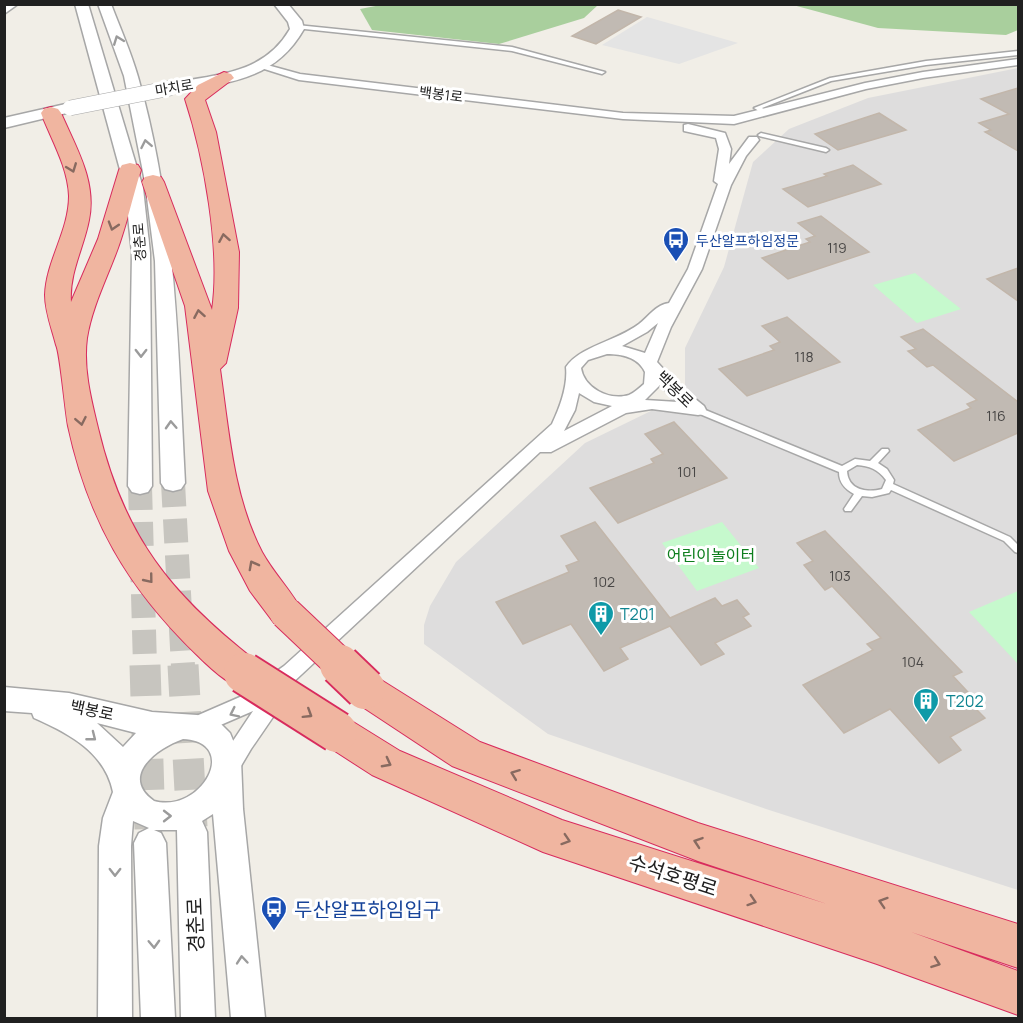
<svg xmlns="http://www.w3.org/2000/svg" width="1023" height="1023" font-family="Manrope,'Noto Sans KR',sans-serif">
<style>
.residential{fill:#dedddd}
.forest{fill:#a9cf9d}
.park{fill:#c6f9cd}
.parking{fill:#e4e4e4}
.building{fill:#c1bab3;stroke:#c2b6aa;stroke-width:1.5}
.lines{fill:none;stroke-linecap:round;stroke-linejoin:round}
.tertiary-tunnel-far1{stroke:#c7c5bf;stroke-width:24;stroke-dasharray:24 12;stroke-linecap:butt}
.tertiary-tunnel{stroke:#c7c5bf;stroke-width:31;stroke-dasharray:31 16;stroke-linecap:butt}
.service-casing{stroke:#a7a7a7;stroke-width:3}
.minor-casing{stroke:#a7a7a7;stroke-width:3}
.tertiary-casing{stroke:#a7a7a7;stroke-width:3}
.trunk-casing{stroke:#d82b5d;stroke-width:2}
.service{fill:#fff;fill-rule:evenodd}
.minor{fill:#fff;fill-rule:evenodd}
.tertiary{fill:#fff;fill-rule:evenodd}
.trunk{fill:#f0b5a0;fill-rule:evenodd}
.tertiary-bridge-casing{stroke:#a7a7a7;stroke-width:16;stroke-linecap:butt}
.trunk-bridge-far1-casing{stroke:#d82b5d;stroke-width:34;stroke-linecap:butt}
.trunk-bridge-casing{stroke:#d82b5d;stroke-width:44;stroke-linecap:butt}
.tertiary-bridge{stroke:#fff;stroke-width:15}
.trunk-bridge-far1{stroke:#f0b5a0;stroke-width:32}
.trunk-bridge{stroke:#f0b5a0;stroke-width:40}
.oneway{stroke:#9b9b9b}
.oneway2{stroke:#886a60}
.labels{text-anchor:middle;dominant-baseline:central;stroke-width:6;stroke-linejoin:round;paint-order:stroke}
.far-street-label{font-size:14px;fill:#202020;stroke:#fff}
.far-transit-label{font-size:14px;fill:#164399;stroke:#fff;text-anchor:start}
.number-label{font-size:14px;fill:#484645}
.street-label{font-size:16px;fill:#202020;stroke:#fff}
.park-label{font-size:16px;fill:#0e7e1d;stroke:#fff}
.culture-label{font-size:16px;fill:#0d838f;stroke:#fff;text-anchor:start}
.near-street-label{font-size:20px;fill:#202020;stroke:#fff}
.near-transit-label{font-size:20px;fill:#164399;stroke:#fff;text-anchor:start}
</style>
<rect width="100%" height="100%" fill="#f1eee7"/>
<polygon class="residential" points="1018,68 1018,890 766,809 548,734 424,644 424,625 430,606 456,562 585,443 655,409 685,390 685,348 724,267 753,162 789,129 868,98"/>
<g class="forest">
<polygon points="386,4 598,4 598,5 584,18 499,44 372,30 360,9"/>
<polygon points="793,5 1018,5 1018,30 1006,35 878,28"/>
</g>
<g class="park">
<polygon points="915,273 961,309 917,323 873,285"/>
<polygon points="722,522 759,568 697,591 662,543"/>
<polygon points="1018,591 1018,664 969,612"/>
</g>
<polygon class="parking" points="647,17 738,43 679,64 602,45"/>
<g class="building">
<polygon points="618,10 641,17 596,44 572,36"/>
<polygon points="1018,88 1018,151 985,132 991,130 979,123 1009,114 981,99"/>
<polygon points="879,113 906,130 838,150 815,134"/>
<polygon points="853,165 881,184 808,207 783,189 827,176 824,174"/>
<polygon points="821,216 869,252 788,279 762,258 810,242 806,239 815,236 798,223"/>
<polygon points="1018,268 1018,301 987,279"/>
<polygon points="787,317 840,362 747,396 719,369 774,350 770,346 780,342 762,326"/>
<polygon points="923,329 1018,402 1018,433 954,461 918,430 971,408 967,404 977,400 933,365 927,367 908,351 916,349 901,337"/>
<polygon points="674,422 727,478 618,523 590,488 654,463 651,459 663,454 645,434"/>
<polygon points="595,522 670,618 715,598 722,606 737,600 749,614 743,617 751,626 715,643 724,654 701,665 670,626 620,648 628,659 604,671 571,624 523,644 496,602 569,572 566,566 579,561 561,536"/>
<polygon points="825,531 962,672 953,676 980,705 975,708 985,718 950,737 961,750 939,763 890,709 844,733 803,685 873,650 867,644 881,638 832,586 825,590 804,565 813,561 797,543"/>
</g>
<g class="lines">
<g class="tertiary-tunnel-far1">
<polyline points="173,483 183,666"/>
<polyline points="140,486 145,666"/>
</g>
<g class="tertiary-tunnel">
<polyline points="145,665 150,829"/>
<polyline points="183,665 192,827"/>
</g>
<defs>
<g id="service">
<polygon points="297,25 512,47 605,72 602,74 512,51 295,28 294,27"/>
<polygon points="1018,51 1018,55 926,65 831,81 762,108 768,112 768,114 764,114 754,108 830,78 926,61"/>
<polygon points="761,133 826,148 829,150 826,152 759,136 758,135"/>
<path d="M698,407L842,466L855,459L870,461L882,449H888L889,451L878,463L887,469L894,480L893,484L1010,537L1018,545V553L1015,552L1004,541L891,490L889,493L872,497L862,496L851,511H845L844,509L854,494C845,489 839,483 839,472L695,412L694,410ZM857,465C869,466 878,469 886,480L882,489C867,493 848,490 847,471Z"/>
</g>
<g id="minor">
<polygon points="1018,59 1018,65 923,78 866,89 734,124 623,119 299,80 255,66 260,63 300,74 623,113 734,116 865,83 923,72"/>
<path d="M688,124L725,133L731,149L729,164L749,137H757L759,140L746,156L731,185L702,269L671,327L657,362L678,385L704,406L706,410L704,414L698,415L652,409L626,413L551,452H540L287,688L289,692L286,698L251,749L235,776L227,779L219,776L216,769L219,762L253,711L195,736L187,734L184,727L187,720L240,697L284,666L552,424C560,407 568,386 566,367C580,346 617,341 639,324C648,317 657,304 669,303L688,269L718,184L714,181L719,149L716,138L684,131V125ZM658,323L645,353L622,346L647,332ZM607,354C622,354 638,357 645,372L644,384C639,388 634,393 629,395C609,401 584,388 581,368L588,360ZM660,385L678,402L645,400ZM579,393L594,402L612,406L564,431L575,410Z"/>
</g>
<g id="tertiary">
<polygon points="4,4 18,4 4,14"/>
<polygon points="75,4 88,4 143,188 150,253 152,486 148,492 140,494 132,492 128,486 132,253 125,188"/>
<path d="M98,4H111C120,28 131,52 138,77C176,209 178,347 185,483L181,489L173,491L165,489L161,483L155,261L145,182L124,76Z"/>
<path d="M274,4H288L302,21L304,29C274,82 225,83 171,92L166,91L164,88L166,85C214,73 262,77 290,29L288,22Z"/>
<polygon points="70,103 75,105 78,108 75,111 4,128 4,118"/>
<path d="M4,687L69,693L152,712L197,715L220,723L230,733L241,760L243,809L265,1018H231L213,814L202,821L207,832L215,1018H181L177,830H154L161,833L166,843L175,1018H141L134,843L139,833L149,828L133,821L131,846L132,1018H98L99,846L103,818L113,792C105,752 68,733 34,718L32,713L4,711ZM97,723L136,733L123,747ZM183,739C241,742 202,814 154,801C119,776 157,748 183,739Z"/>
</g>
<g id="trunk">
<path d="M224,72L231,74L234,78L205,100L216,132L239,252L238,308L226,363L220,369C229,431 233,496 262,552C274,574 292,591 303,613L298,623L286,627L274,623L250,591L229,551L208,491L185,306L142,182L145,177L153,175L161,177L164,182L212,310C221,250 204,157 185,99L198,85Z"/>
<path d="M51,107L58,109L61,113C76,148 97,181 89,220C84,247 69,273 71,302L98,239L119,170L122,165L130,163L138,165L141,170C133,196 127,223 118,248C107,278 92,307 87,338C83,368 91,399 98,428C124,537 170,594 257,662L262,673L257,684C253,685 247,688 244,688C231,688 205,663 196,654C127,587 88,519 68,426C65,411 60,352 56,345C52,329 45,312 45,295C46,261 69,231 69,196C68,167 51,139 41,113L44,109Z"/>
<polygon points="365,674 378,678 480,742 698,823 1018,924 1018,968 911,932 1018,971 1018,1015 877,964 543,852 372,775 324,744 318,732 324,720 337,715 350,720 400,751 562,820 827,904 698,861 452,766 352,700 347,689 352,678"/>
</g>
</defs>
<use href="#service" class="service-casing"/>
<use href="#minor" class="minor-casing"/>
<use href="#tertiary" class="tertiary-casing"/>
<use href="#trunk" class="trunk-casing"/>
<use href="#service" class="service"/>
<use href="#minor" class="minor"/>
<use href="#tertiary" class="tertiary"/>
<use href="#trunk" class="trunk"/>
<defs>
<polyline id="tertiary-bridge" points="70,108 171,88"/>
<polyline id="trunk-bridge-far1" points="286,613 342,666"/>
<g id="trunk-bridge">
<polyline points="340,665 365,689"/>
<polyline points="244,673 337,732"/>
</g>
</defs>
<use href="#tertiary-bridge" class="tertiary-bridge-casing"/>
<use href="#trunk-bridge-far1" class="trunk-bridge-far1-casing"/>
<use href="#trunk-bridge" class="trunk-bridge-casing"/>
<use href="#tertiary-bridge" class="tertiary-bridge"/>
<use href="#trunk-bridge-far1" class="trunk-bridge-far1"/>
<use href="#trunk-bridge" class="trunk-bridge"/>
</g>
<defs><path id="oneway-chevron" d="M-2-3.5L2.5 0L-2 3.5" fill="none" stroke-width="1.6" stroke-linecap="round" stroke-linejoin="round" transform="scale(1.5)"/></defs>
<g class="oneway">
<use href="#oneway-chevron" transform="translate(118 40) rotate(-111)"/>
<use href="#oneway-chevron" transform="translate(146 144) rotate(-101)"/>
<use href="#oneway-chevron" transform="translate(141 353) rotate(90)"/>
<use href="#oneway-chevron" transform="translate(171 425) rotate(-93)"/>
<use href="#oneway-chevron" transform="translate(234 713) rotate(154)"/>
<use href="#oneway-chevron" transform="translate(92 737) rotate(38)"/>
<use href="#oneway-chevron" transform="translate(167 816)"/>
<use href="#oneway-chevron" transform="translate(115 872) rotate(90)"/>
<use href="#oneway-chevron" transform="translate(154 944) rotate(88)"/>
<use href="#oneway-chevron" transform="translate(242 960) rotate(-95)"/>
</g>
<g class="oneway2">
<use href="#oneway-chevron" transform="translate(72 168) rotate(69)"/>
<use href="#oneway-chevron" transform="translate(113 226) rotate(107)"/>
<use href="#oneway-chevron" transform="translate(224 238) rotate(-100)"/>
<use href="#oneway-chevron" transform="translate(199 314) rotate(-100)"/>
<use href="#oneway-chevron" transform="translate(81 421) rotate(79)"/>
<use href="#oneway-chevron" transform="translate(253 565) rotate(-118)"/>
<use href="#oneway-chevron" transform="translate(149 579) rotate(51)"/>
<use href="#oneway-chevron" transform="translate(308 714) rotate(32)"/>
<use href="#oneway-chevron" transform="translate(387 763) rotate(28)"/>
<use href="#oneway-chevron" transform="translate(515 774) rotate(-159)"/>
<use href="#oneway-chevron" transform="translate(566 840) rotate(18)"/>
<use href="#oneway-chevron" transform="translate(698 842) rotate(-161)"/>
<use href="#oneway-chevron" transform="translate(752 901) rotate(18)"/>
<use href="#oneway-chevron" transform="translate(883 902) rotate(-162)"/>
<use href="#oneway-chevron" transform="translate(936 963) rotate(20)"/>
</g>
<defs>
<symbol id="bus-pin" viewBox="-11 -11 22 30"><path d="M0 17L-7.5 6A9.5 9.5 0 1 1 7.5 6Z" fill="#1a4fb4" stroke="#fff"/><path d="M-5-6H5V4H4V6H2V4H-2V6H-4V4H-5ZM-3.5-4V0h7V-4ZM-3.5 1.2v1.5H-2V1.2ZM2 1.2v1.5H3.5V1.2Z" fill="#fff"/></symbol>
<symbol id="building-pin" viewBox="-11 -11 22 30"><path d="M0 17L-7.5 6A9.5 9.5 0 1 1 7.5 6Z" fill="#0f9aa8" stroke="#fff"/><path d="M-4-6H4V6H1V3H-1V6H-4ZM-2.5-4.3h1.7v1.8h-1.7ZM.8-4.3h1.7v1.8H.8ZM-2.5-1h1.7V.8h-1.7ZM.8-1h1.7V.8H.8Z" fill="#fff"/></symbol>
</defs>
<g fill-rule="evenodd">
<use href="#bus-pin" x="661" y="225" width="30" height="40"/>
<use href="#building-pin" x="586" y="599" width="30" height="40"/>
<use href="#building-pin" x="911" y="686" width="30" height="40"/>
<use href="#bus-pin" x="259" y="894" width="30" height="40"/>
</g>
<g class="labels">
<g class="far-street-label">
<text transform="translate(174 87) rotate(-10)">마치로</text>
<text transform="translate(441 94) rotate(7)">백봉1로</text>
<text transform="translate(139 242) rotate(-94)">경춘로</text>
</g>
<g class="far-transit-label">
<text x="696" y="240">두산알프하임정문</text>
</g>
<g class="number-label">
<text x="837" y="247">119</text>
<text x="804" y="356">118</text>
<text x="996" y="415">116</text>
<text x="687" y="471">101</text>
<text x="840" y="575">103</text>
<text x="604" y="581">102</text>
<text x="913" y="661">104</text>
</g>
<g class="street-label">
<text transform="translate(675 389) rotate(44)">백봉로</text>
<text transform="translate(92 710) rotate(12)">백봉로</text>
</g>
<g class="park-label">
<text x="711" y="555">어린이놀이터</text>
</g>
<g class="culture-label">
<text x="620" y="614">T201</text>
<text x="946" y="701">T202</text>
</g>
<g class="near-street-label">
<text transform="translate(673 875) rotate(18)">수석호평로</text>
<text transform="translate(195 925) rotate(-92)">경춘로</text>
</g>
<g class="near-transit-label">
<text x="294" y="909">두산알프하임입구</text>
</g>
</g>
<rect width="1023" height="1023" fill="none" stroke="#202020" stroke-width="12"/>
</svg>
